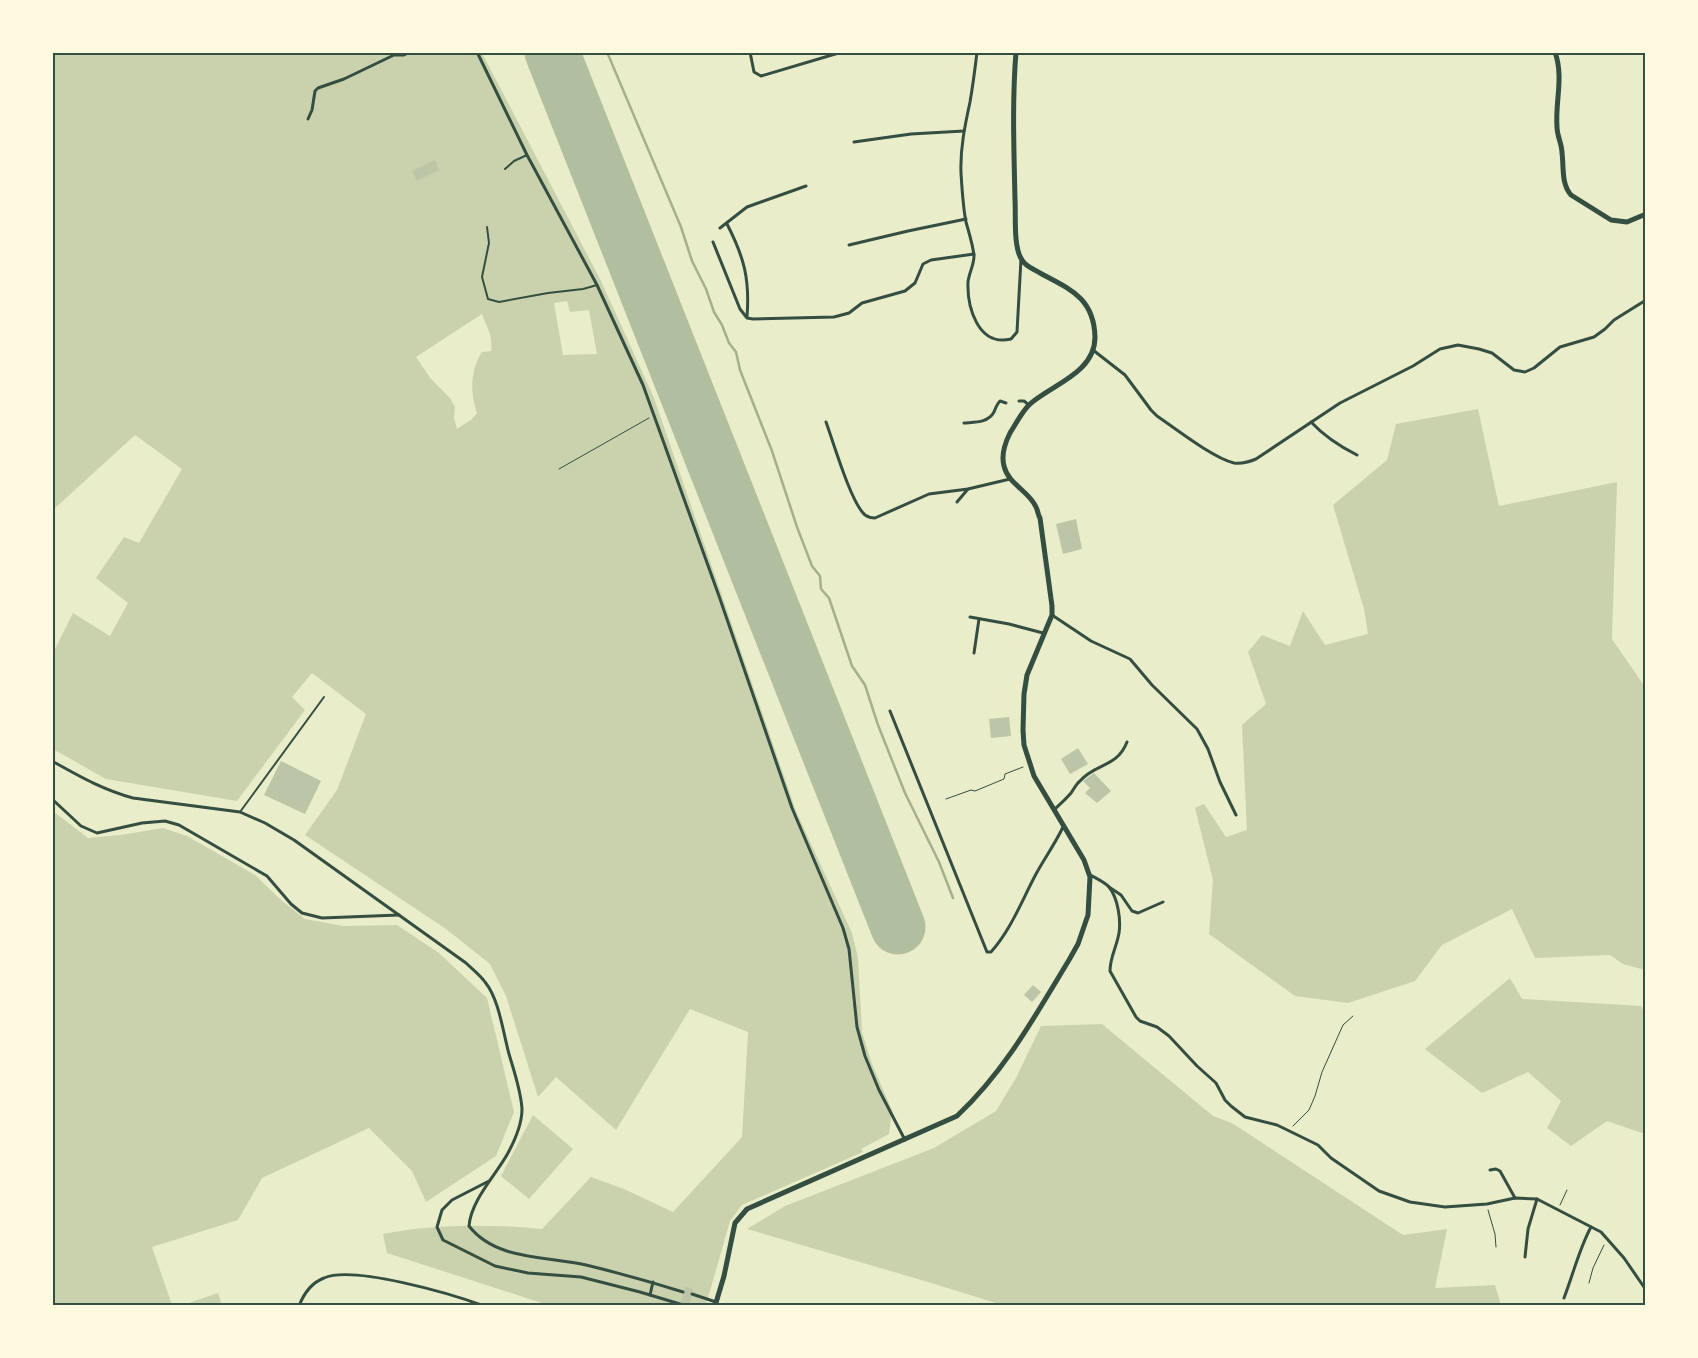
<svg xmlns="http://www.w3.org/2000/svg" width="1698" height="1358" font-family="'Varela Round',sans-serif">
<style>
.green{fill:#cad2ad;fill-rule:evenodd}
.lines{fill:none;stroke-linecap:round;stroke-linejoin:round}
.stream{stroke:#a3b18a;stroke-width:2.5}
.runway{stroke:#b2bea0;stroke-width:55}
.building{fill:#bcc5a7}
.path{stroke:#344e41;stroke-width:1}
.service{stroke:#344e41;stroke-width:2}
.minor{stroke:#344e41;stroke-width:3}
.secondary{stroke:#344e41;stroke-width:5}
.neatline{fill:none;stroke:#344e41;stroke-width:2}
</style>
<rect width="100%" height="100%" fill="#e9edc9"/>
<g class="green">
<path d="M53,53H482L601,281L654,398L796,811L852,933L858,958L862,1032L872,1064L892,1110L889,1134L861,1149L863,1152L742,1205L730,1221L706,1305H548L387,1253L383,1234C433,1224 491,1224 542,1229L591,1177L624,1189L673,1212L742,1137L748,1032L690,1009L616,1130L556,1077L538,1097L506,996L490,964L446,929L305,835L337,790L366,714L312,673L292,697L305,710L237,801L106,779L53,749L52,655L73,613L110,636L128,603L96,578L124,537L139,543L182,469L135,435L53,510ZM567,301L570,312L589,310L597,354L563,355L554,303ZM482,314C487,329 493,334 491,351L482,352C470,371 470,393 477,413L472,419L457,429L454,418L455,407L450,398L431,379L416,357Z"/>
<polygon points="1478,409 1499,506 1617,482 1612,639 1645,687 1645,970 1623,964 1610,955 1535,958 1512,909 1442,945 1415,981 1348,1003 1295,996 1209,934 1213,880 1195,808 1204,804 1226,837 1247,830 1242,725 1266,704 1248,652 1262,635 1290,646 1303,611 1325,645 1368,634 1364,609 1333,505 1387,460 1396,424"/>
<polygon points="53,811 88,838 121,835 163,828 187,836 255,875 281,900 305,919 343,926 397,925 439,953 487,998 514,1112 496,1156 426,1202 412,1171 369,1128 262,1178 238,1220 152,1247 172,1305 53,1305"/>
<polygon points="1510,978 1522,999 1641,1006 1646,1017 1645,1134 1607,1121 1571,1146 1547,1128 1561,1101 1528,1072 1482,1093 1425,1049"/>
<polygon points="1102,1024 1213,1116 1232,1123 1403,1235 1447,1229 1435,1288 1495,1285 1501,1305 1002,1305 928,1282 747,1229 785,1206 934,1148 996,1111 1016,1078 1041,1026"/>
<polygon points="533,1115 573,1149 529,1199 501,1176"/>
<polygon points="218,1293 222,1305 183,1305"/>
</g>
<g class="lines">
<polyline class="stream" points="607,52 681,227 692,261 706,289 714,312 722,325 729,343 736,352 740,370 772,451 797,527 812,566 820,576 821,589 829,598 852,666 865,685 878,725 905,793 939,862 953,898"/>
<polyline class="runway" points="552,52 898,927"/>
</g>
<g class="building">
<polygon points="435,160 439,170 417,181 412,171"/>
<polygon points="1076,519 1082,549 1063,554 1056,524"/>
<polygon points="1009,717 1011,736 991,738 989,719"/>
<polygon points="1078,748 1088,764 1070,774 1061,759"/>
<polygon points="281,761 321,781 305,814 264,795"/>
<polygon points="1094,773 1111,791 1097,803 1085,793 1090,788 1083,781"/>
<polygon points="1033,985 1041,992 1032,1002 1024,995"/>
<polygon points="685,1286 693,1289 689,1306 680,1306"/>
</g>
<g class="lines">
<g class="path">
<polyline points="559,469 649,418"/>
<polyline points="946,799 971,790 975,791 1004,779 1005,774 1023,767"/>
<polyline points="1293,1126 1309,1110 1315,1096 1322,1072 1343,1025 1353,1016"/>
<polyline points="1560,1205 1567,1190"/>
<polyline points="1488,1210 1495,1234 1496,1247"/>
<polyline points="1589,1283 1593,1268 1604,1245"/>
</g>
<g class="service">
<polyline points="505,169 514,161 527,155"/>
<polyline points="487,227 489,243 482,277 488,299 499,302 548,293 583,289 597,285"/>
<polyline points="240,812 324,697"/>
</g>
<g class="minor">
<polyline points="477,52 527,155 597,285 643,385 719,596 792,808 843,928 849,949 857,1027 865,1056 879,1090 905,1140"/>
<polyline points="750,52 754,72 761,76 842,52"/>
<path d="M977,52C975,69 973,85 970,102C965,125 960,149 961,173C962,189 963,207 966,222C969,233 973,245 974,256C974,265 969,273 968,282C967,307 978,347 1011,339L1017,332L1021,259"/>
<polyline points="308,119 312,110 315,91 318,88 344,79 394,55 404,55 410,52"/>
<polyline points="854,142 911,134 964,131"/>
<path d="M727,224C744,257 750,279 747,317"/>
<polyline points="720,228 747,207 806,186"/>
<polyline points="713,242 740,309 747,318 753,319 834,317 849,313 862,303 905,291 915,283 923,264 931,260 974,254"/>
<polyline points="849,245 908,231 966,219"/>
<path d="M1093,350L1125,375L1151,410L1157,416C1176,429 1213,458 1234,463C1241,464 1249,462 1256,459L1340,403L1413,366L1440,349L1458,345L1479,349L1492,353L1514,370L1525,372L1534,368L1560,347L1594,337L1605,329L1614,320L1646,300"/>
<polyline points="1019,401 1024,401 1029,405"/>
<path d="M826,422C833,441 851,503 865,515C868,517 871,518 875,518L929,494L968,489L1010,479"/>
<path d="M1311,422C1325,437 1339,446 1357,455"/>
<path d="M964,423C975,422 988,423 994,412C996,407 997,404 1000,401L1006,403"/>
<polyline points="957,502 968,489"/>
<polyline points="1052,615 1091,641 1130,659 1152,685 1197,729 1208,749 1220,782 1236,815"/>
<polyline points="970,617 1009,624 1043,633"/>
<polyline points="974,653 979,619"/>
<path d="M890,711L987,952H991C1011,930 1022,900 1036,874C1044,859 1055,844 1063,827"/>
<path d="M52,761C79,776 103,790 133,798L240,812L265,823L294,840L466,963C472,969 480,975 485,982C499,999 503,1032 509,1054C514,1071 521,1091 522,1109C522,1124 515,1140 508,1153C496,1175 471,1200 469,1226C496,1261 548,1256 586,1265C619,1273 651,1282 683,1292"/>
<polyline points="52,799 81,826 97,833 142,823 165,821 179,825 267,876 291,904 302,913 322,918 399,915"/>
<path d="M1054,810C1060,804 1066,799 1071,793C1074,789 1076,784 1080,781C1095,763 1117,768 1127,742"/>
<path d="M1089,874C1095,878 1105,882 1109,887C1118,898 1121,920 1119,933C1117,946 1110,957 1110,971L1136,1017L1140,1021L1157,1027L1169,1036L1197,1066L1216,1083L1225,1100L1231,1106L1245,1117L1277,1125L1318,1145L1331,1158L1379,1191L1410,1202L1445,1207L1487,1204L1515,1198L1537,1199L1601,1232L1624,1258L1646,1290"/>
<polyline points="1109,887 1121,895 1132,911 1138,913 1163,902"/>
<polyline points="1490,1170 1496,1169 1500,1171 1515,1198"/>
<polyline points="489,1181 452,1200 442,1210 437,1227 443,1240 495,1266 528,1273 581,1277 640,1292 680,1304"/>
<polyline points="1525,1257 1528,1229 1537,1199"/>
<polyline points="692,1294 716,1302"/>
<polyline points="650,1295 653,1282"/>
<path d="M1564,1298C1573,1275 1579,1249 1591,1227"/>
<polyline points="288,1306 302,1306"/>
<path d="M299,1306C304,1293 311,1283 324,1278C353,1265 452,1294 484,1306"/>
</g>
<g class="secondary">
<path d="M1555,52C1564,78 1555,101 1557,127C1557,136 1562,144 1562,153C1564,168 1561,183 1571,195L1611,220L1627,222L1646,214"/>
<path d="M715,1306L724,1276L735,1223L747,1209L957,1116C1005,1071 1035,1016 1069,960L1078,944L1088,915L1090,877L1084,860L1034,776L1024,745L1023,730L1024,694L1027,675L1052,615V606L1040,518C1038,515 1038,511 1036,507C1029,491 1008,484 1004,466C1001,455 1005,443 1010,433C1016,424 1021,413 1029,405C1050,385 1095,374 1095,337C1094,298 1070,289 1040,273C1034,269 1026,267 1022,260C1013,247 1016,216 1015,200C1014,151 1012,102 1016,52"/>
</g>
</g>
<rect width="1698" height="1358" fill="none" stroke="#fefae0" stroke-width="108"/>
<rect x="54" y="54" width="1590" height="1250" class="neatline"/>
</svg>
